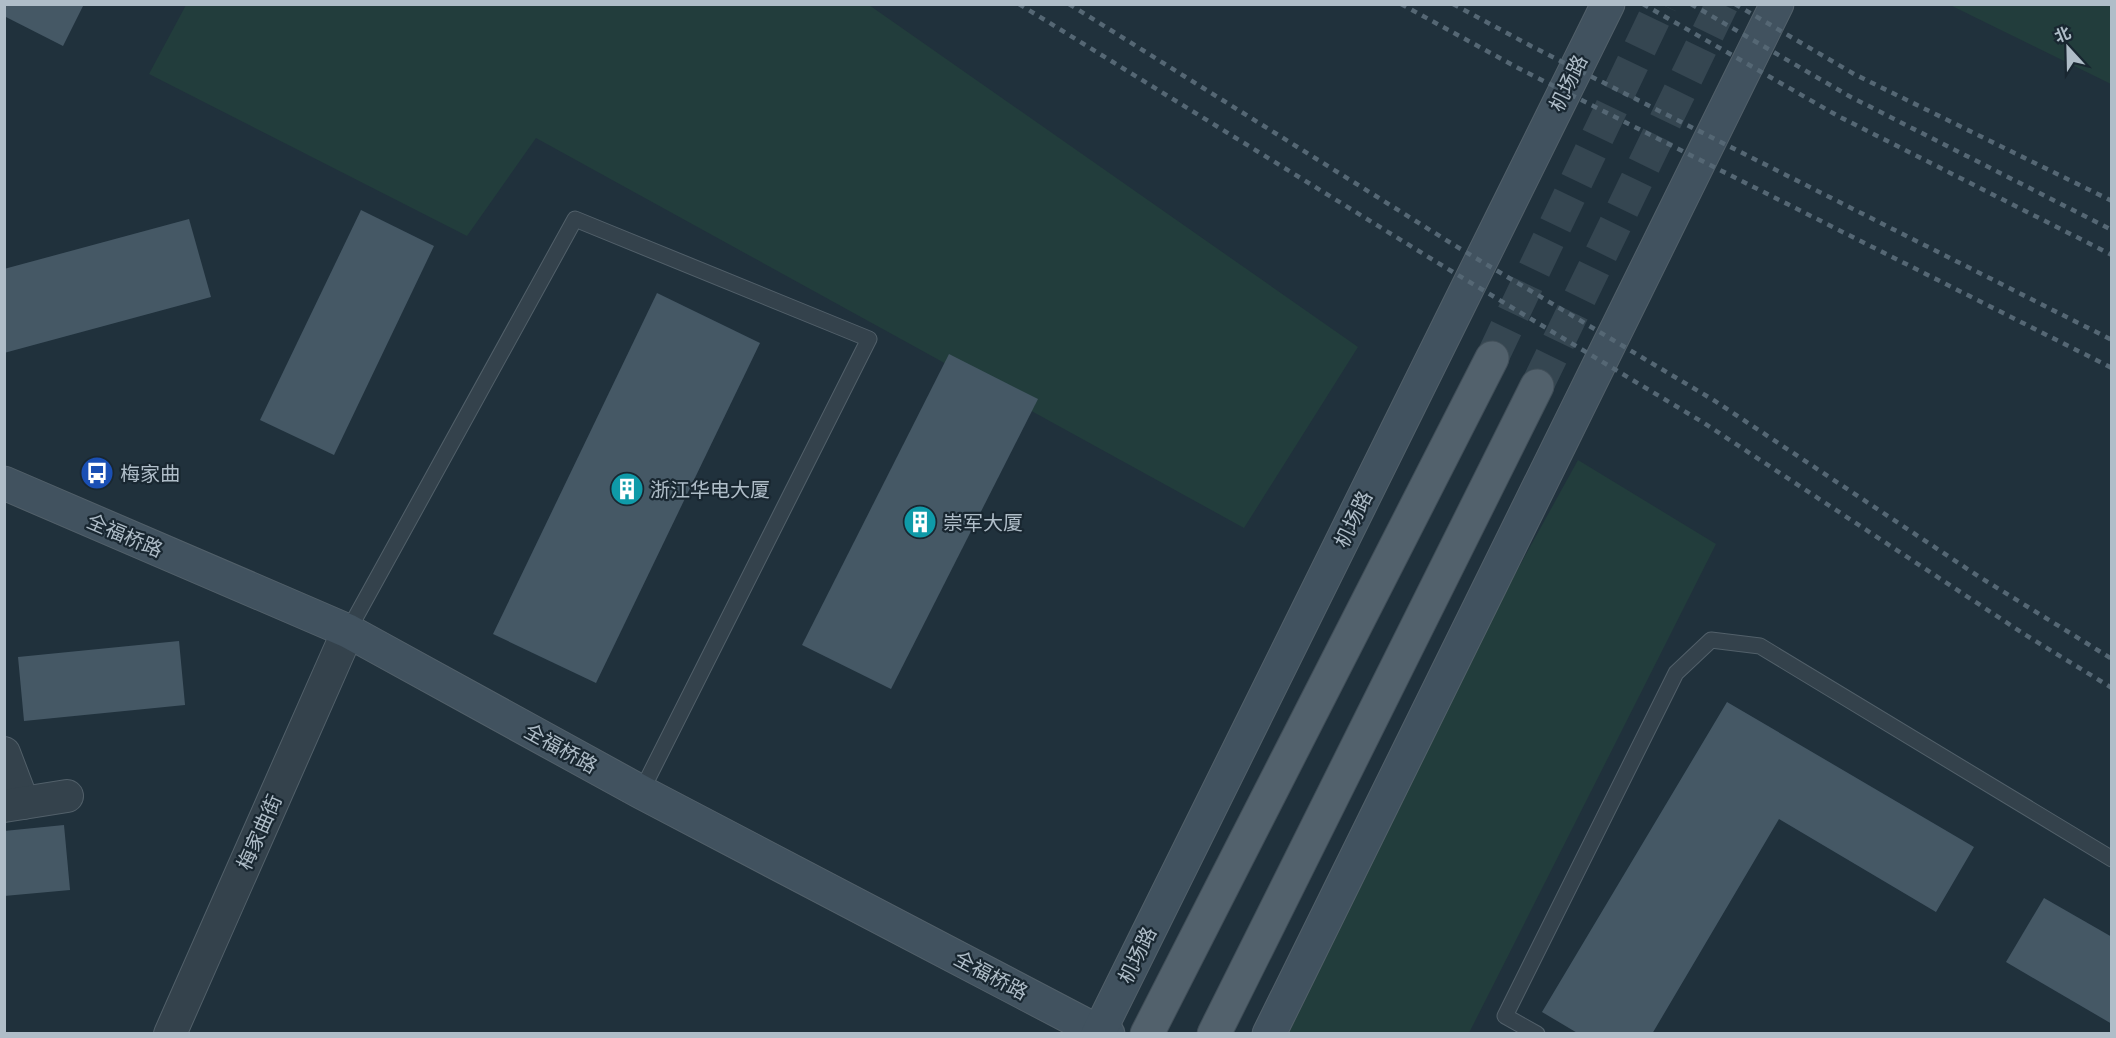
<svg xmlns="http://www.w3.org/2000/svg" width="2116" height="1038" font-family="Quicksand,'Noto Sans SC',sans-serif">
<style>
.green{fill:#223d3c}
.building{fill:#455865}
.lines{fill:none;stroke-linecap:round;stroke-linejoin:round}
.primary-tunnel{stroke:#354651;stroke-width:33;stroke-dasharray:33 16;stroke-linecap:butt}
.lane-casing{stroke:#52606a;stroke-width:17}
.street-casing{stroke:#52606a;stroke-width:34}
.secondary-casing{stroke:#52606a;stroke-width:35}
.primary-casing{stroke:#404e58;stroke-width:35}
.lane{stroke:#34424c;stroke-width:15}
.street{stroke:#34424c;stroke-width:32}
.secondary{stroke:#41525f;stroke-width:33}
.primary{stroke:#52616c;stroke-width:33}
.rail{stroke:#556774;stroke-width:4.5;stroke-dasharray:6 6;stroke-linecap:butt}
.labels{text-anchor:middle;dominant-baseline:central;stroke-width:4.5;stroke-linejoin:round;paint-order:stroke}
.street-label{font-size:20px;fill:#afbdc8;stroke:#192731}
.poi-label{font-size:20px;fill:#afbdc8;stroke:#192731;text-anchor:start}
</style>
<rect width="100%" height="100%" fill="#20313c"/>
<g class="green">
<polygon points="186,5 869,5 1358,347 1244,528 536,138 467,236 149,74"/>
<polygon points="1950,5 2111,5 2111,84"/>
<polygon points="1578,460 1716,544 1469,1033 1261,1034"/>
</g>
<g class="building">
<polygon points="4,4 84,4 63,46 4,16"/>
<polygon points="361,210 434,246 334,455 260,420"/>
<polygon points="189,219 211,297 4,353 4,269"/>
<polygon points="657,293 760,343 596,683 493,634"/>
<polygon points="949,354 1038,399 891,689 802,645"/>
<polygon points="179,641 185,705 24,721 18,657"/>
<polygon points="1727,702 1974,847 1936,912 1779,819 1652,1034 1579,1034 1542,1012"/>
<polygon points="64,825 70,890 4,896 4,831"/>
<polygon points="2044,898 2112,937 2112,1024 2006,962"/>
</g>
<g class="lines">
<g class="primary-tunnel">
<polyline points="1492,358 1661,4"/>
<polyline points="1537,386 1722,4"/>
</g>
<defs>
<g id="lane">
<polyline points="348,631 575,219 869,339 641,792"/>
<polyline points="1537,1034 1505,1016 1676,673 1711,640 1760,646 2112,859"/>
</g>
<g id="street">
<polyline points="4,753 23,803"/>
<polyline points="4,806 67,796"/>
<polyline points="170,1034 348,631"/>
</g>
<g id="secondary">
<polyline points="4,483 348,631 641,792 1099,1032 1108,1034"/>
<polyline points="1098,1034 1608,4"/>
<polyline points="1269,1034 1777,4"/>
</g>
<g id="primary">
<polyline points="1147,1034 1492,358"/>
<polyline points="1214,1034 1537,386"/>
</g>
</defs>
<use href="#lane" class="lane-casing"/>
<use href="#street" class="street-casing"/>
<use href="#secondary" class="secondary-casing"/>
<use href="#primary" class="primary-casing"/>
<use href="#lane" class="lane"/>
<use href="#street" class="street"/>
<use href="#secondary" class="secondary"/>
<use href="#primary" class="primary"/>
<g class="rail">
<polyline points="1019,4 1443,266 1704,423 2024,634 2112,688"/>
<polyline points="1069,4 1454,245 1715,401 1978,576 2112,659"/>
<polyline points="1401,4 1518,68 2112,368"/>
<polyline points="1453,4 1531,46 2112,340"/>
<polyline points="1643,4 1838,116 2112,255"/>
<polyline points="1691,4 1849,96 2112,230"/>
<polyline points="1735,4 1854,74 2112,201"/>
</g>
</g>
<defs>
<symbol id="bus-disc" viewBox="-11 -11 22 22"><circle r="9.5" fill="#1a4fb4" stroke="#192731"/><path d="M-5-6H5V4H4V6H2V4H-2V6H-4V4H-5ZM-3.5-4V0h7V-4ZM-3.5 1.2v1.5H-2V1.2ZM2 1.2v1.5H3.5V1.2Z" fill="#fff"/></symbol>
<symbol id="building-disc" viewBox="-11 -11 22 22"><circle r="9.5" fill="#0f9aa8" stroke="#192731"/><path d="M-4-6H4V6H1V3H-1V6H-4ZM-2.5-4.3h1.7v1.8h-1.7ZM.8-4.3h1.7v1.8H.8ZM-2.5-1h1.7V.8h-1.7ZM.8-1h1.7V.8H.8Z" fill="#fff"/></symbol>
</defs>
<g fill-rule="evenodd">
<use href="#bus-disc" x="78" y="454" width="38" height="38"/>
<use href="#building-disc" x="608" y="470" width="38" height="38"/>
<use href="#building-disc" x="901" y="503" width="38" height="38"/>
</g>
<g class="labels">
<g class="street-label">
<text transform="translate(1568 83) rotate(-64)">机场路</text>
<text transform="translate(1353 519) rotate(-64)">机场路</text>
<text transform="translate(125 535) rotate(23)">全福桥路</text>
<text transform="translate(561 748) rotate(29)">全福桥路</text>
<text transform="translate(259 832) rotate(-66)">梅家曲街</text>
<text transform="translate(1137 955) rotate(-64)">机场路</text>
<text transform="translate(991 975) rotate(28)">全福桥路</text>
</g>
<g class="poi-label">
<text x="120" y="473">梅家曲</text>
<text x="650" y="489">浙江华电大厦</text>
<text x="943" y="522">崇军大厦</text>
</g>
</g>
<rect width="2116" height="1038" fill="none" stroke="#afbdc8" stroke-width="12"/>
<g transform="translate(2068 48) rotate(338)" stroke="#192731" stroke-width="4.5" paint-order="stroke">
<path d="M0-4.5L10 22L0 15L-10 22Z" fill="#afbdc8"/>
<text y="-9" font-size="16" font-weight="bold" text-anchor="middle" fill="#afbdc8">北</text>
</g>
</svg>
